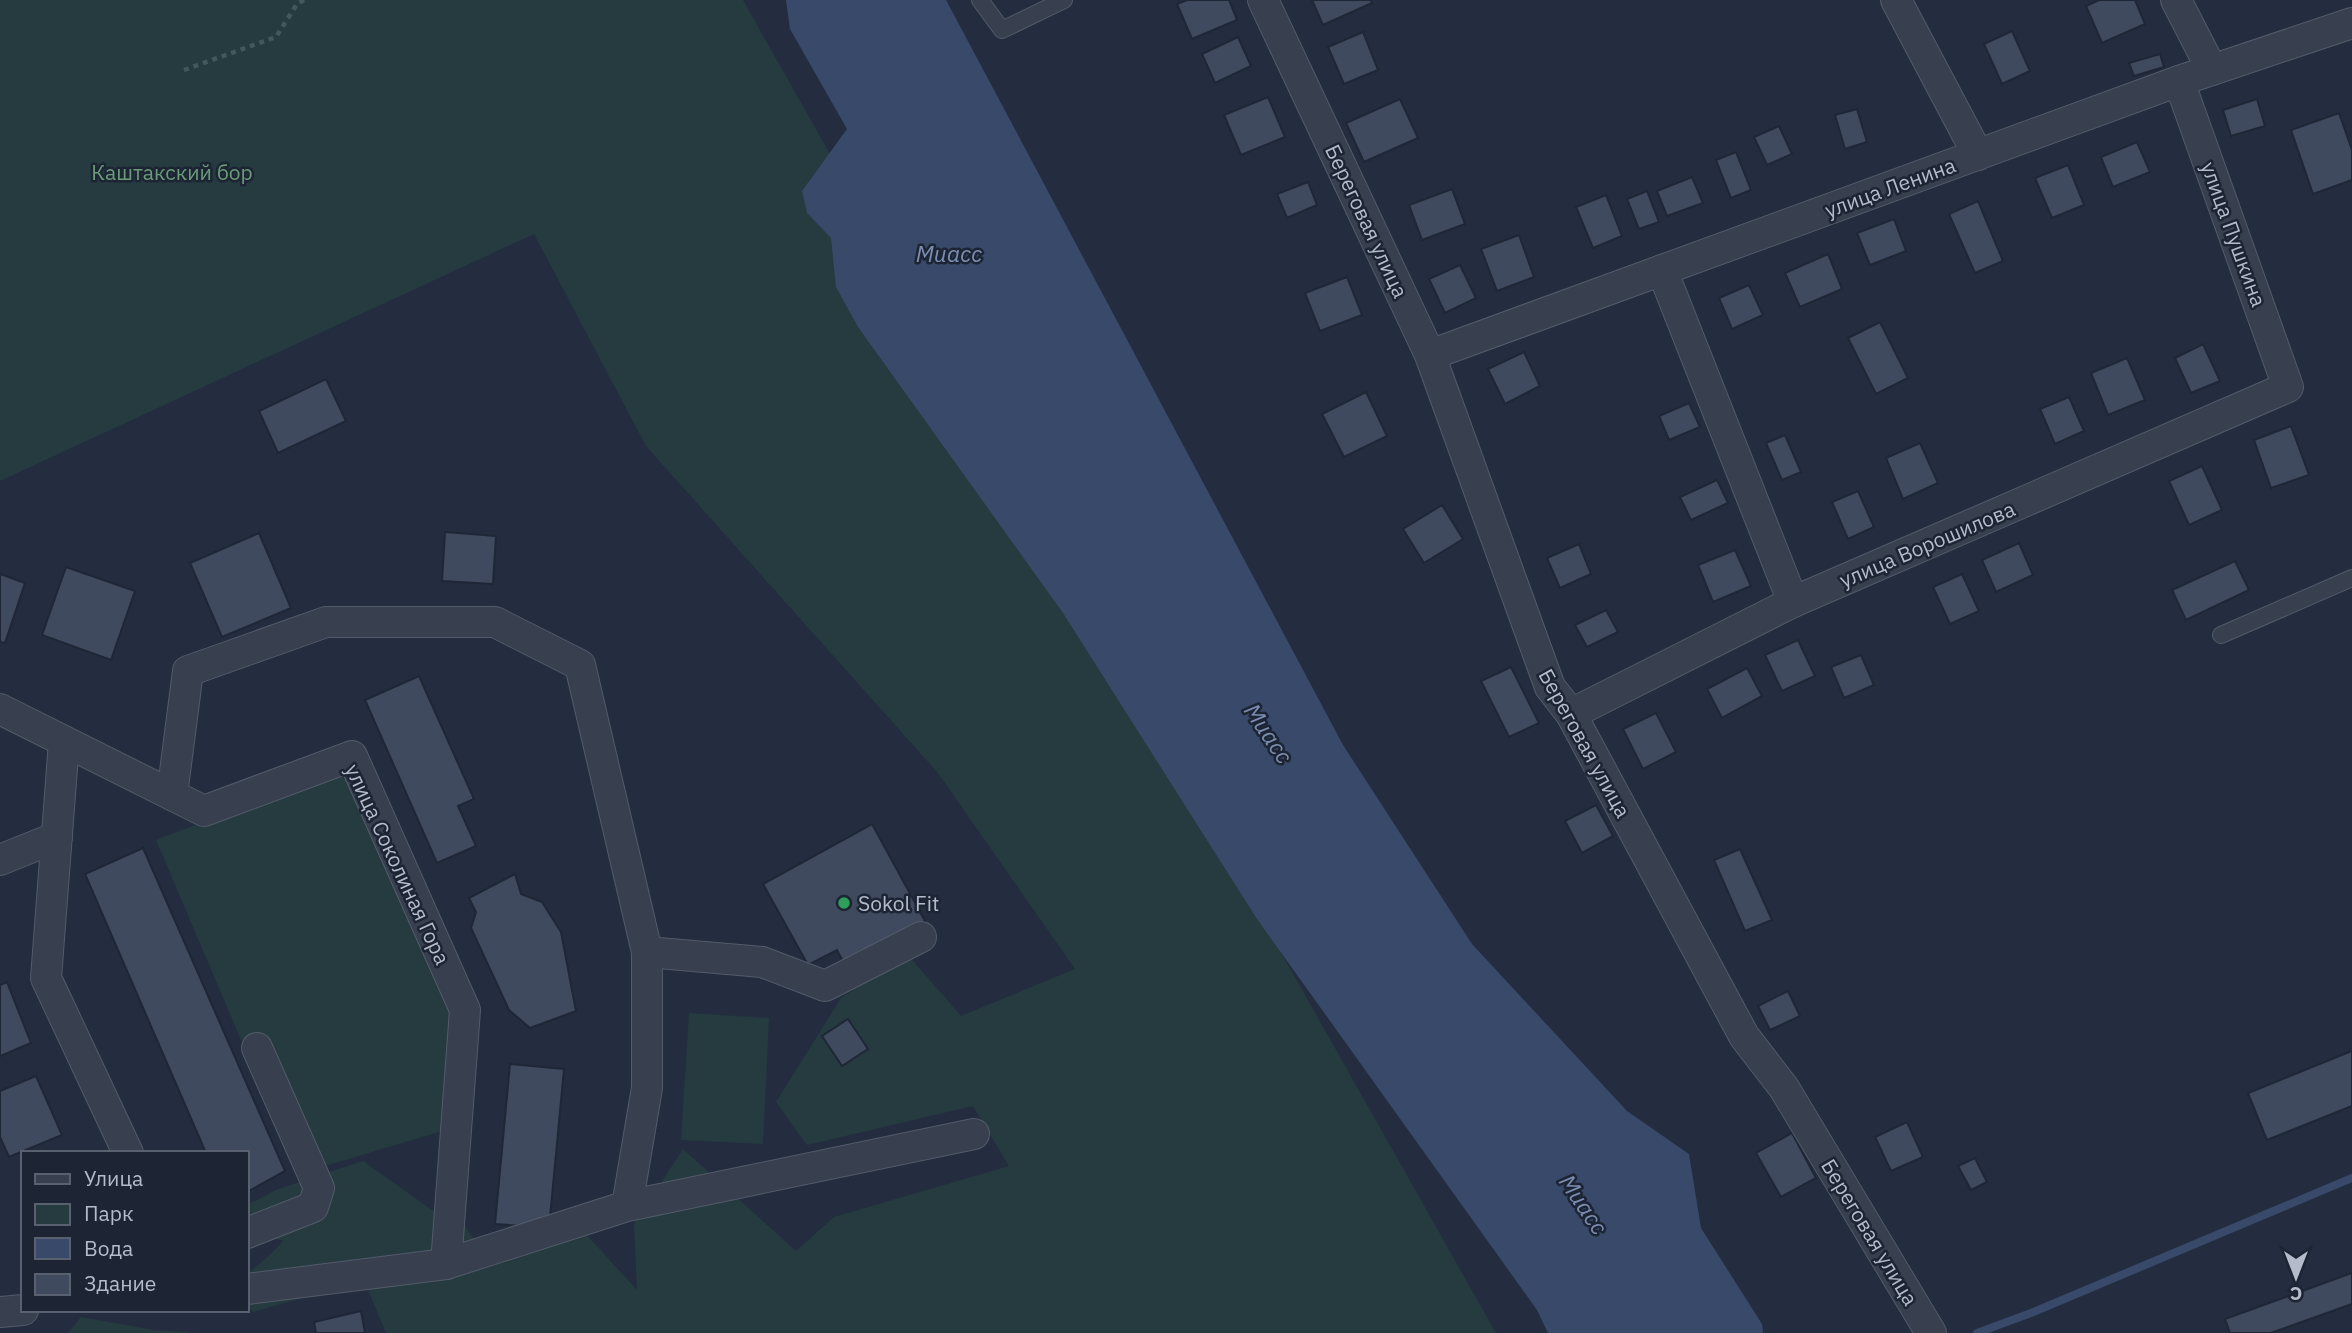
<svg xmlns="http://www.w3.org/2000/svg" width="2352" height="1333" font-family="'IBM Plex Sans',sans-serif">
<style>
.green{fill:#253b40}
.water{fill:#384969}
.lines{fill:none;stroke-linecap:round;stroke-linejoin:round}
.stream{stroke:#384969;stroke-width:8}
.building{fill:#3f4a5f;stroke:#1f2736;stroke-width:2}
.service-casing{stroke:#535b6a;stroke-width:18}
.minor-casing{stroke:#535b6a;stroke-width:32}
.path{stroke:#43585d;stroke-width:4.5;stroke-dasharray:5 5;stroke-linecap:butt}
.service{stroke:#38404f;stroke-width:16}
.minor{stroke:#38404f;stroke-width:30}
.leisure-dot{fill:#2e9e5b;stroke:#1d2534;stroke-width:2.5}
.labels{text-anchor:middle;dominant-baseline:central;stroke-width:5;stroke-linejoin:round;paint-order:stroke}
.park-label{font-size:21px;fill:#6a9c79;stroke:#1d2534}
.street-label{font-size:21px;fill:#b4bbca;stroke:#1d2534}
.poi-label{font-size:21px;fill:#b4bbca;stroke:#1d2534;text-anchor:start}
.water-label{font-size:23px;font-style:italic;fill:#7b8eb2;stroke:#1d2534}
</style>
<rect width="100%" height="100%" fill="#232d3f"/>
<g class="green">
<polygon points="0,0 743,0 1496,1333 386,1333 364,1280 253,1312 247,1305 247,1274 269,1256 283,1241 247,1227 247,1205 276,1190 363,1161 432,1210 457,1214 492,1266 586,1234 637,1290 634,1224 683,1149 796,1251 834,1217 1009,1166 973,1106 807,1145 776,1102 841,998 907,954 961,1016 1075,969 938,773 646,446 534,234 0,481"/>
<polygon points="350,766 458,1011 449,1129 298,1174 156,840"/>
<polygon points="689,1013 769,1018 763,1144 681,1140"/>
<polygon points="81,1317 154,1330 197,1333 68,1333"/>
</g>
<polygon class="water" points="786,0 946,0 1343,745 1472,944 1627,1111 1689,1154 1701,1228 1762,1324 1763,1333 1548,1333 1537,1310 1257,919 1063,613 858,327 836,287 831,238 807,213 802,191 847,129 790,29"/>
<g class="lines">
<polyline class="stream" points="1977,1333 2031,1313 2352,1178"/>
</g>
<g class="building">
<polygon points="1187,0 1229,0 1237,20 1192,39 1177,4"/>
<polygon points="1312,0 1371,0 1372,3 1323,25"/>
<polygon points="2099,0 2135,0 2145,24 2102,43 2086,6"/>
<polygon points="2012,31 2030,71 2002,84 1984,44"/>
<polygon points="1363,32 1378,70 1344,84 1328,47"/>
<polygon points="1238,37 1251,66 1215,83 1202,54"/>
<polygon points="2160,54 2164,67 2134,76 2129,63"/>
<polygon points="1268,97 1285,137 1241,155 1224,115"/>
<polygon points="1400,99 1418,138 1364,162 1346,123"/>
<polygon points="2257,99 2265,126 2231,136 2223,110"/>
<polygon points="1857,109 1867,142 1845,149 1835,115"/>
<polygon points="2339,113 2352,150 2352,180 2313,194 2291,130"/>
<polygon points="1779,126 1792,154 1767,165 1754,137"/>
<polygon points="2137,142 2150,172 2113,187 2101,157"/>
<polygon points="1736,152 1751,190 1731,198 1716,160"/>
<polygon points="2068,165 2084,205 2052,218 2035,178"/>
<polygon points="1692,177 1703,203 1667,216 1657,191"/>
<polygon points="1308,182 1317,205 1287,218 1277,194"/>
<polygon points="1452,189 1465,224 1422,240 1409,205"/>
<polygon points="1647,191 1659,222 1639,229 1627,199"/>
<polygon points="1606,195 1622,236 1593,248 1576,207"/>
<polygon points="1978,201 2003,261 1975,273 1949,214"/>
<polygon points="1894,219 1906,251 1870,265 1857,233"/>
<polygon points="1519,235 1534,277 1497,291 1481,249"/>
<polygon points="1828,254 1842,289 1800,307 1785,273"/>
<polygon points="1460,265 1476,298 1445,313 1429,279"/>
<polygon points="1347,277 1362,315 1320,331 1305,293"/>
<polygon points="1749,285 1763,315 1732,329 1719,298"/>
<polygon points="1880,322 1908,378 1876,394 1848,338"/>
<polygon points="2203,344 2220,381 2191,393 2175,358"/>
<polygon points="1524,352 1540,386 1505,404 1488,369"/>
<polygon points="2127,358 2145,400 2108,415 2091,373"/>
<polygon points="326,379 346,421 278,453 259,411"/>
<polygon points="1366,392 1387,436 1344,457 1322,414"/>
<polygon points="2069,397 2084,431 2055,444 2040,409"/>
<polygon points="1689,403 1700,427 1669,440 1659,416"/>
<polygon points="2291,426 2309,475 2271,488 2254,440"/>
<polygon points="1785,435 1801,472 1782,480 1766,443"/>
<polygon points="1920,443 1938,483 1903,499 1886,458"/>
<polygon points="2202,466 2222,510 2189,525 2169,481"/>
<polygon points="1717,480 1728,503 1691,520 1680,497"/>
<polygon points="1858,491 1874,527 1848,539 1832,502"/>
<polygon points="1442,505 1463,539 1424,563 1403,529"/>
<polygon points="445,532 496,536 493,584 442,581"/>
<polygon points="259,533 291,608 222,637 190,563"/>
<polygon points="2019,543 2033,575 1996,592 1982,560"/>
<polygon points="1579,544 1591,574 1560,588 1547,558"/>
<polygon points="1735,550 1751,586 1713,602 1698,565"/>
<polygon points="2235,561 2249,590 2186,620 2172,590"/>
<polygon points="66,567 135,591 111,660 42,635"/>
<polygon points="0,574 25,583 5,643 0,642"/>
<polygon points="1962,574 1979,611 1950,624 1933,587"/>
<polygon points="1606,610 1618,632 1587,647 1575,625"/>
<polygon points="1798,640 1815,676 1782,691 1765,655"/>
<polygon points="1861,655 1874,685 1844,698 1831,667"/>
<polygon points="1511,667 1539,723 1509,737 1481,681"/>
<polygon points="1747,668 1762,696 1722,718 1707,689"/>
<polygon points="419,676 474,799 458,806 476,846 437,863 365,700"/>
<polygon points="1656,713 1676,752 1643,769 1623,729"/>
<polygon points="1596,805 1613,836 1582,853 1565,821"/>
<polygon points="872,824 925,921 845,965 837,950 808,965 763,884"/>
<polygon points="143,848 285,1171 247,1192 247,1153 206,1153 85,874"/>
<polygon points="1740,849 1772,920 1745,931 1714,860"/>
<polygon points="515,874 521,894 542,902 561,932 576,1011 530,1028 509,1010 471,928 476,912 469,898"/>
<polygon points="7,982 31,1043 0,1056 0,985"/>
<polygon points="1788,991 1800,1016 1770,1030 1758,1006"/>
<polygon points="848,1019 868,1049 842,1066 822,1036"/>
<polygon points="2352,1051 2352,1106 2267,1140 2248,1093"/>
<polygon points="510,1064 564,1069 549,1228 495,1224"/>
<polygon points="36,1076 62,1135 9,1157 0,1137 0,1091"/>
<polygon points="1907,1122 1923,1157 1891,1171 1875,1137"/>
<polygon points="1792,1133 1816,1178 1781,1197 1756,1153"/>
<polygon points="1975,1158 1987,1182 1971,1190 1958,1166"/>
<polygon points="2352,1273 2352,1304 2271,1333 2230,1333 2225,1319"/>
<polygon points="361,1311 365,1333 316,1333 314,1322"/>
</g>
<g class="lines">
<defs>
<g id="service">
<polyline points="980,0 1002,30 1064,0"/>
<polyline points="2221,635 2352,578"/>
</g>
<g id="minor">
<polyline points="1263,0 1430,355 1550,687 1571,714 1744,1036 1784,1088 1931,1333"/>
<polyline points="1896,0 1978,155"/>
<polyline points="2176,0 2212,70"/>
<polyline points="1662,270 1793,602"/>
<polyline points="1430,355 2179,81 2352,23"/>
<polyline points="0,709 204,811 352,756 465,1010 446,1264"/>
<polyline points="1571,714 1793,602 2288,387 2179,81"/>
<polyline points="64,742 46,978 128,1153"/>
<polyline points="172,795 188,671 326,622 495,622 580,665 647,952 647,1088 627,1206"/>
<polyline points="0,860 57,837"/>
<polyline points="647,952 762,962 825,986 921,937"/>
<polyline points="247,1233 313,1207 319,1188 257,1048"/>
<polyline points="247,1289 446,1264 627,1206 974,1134"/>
<polyline points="0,1312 23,1310"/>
</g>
</defs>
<use href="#service" class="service-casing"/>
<use href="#minor" class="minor-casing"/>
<polyline class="path" points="184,70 276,37 297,4 304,0"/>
<use href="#service" class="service"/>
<use href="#minor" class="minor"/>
</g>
<circle class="leisure-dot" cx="844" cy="903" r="7"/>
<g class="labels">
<g class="park-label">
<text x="172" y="172">Каштакский бор</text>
</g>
<g class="street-label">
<text transform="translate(1890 187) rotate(-20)">улица Ленина</text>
<text transform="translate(1367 221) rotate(65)">Береговая улица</text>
<text transform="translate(2234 234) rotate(70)">улица Пушкина</text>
<text transform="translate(1927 544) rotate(-23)">улица Ворошилова</text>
<text transform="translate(1585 743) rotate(61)">Береговая улица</text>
<text transform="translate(398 864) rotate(65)">улица Соколиная Гора</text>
<text transform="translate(1870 1232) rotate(59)">Береговая улица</text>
</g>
<g class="poi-label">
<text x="858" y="903">Sokol Fit</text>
</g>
<g class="water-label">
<text x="949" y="253">Миасс</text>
<text transform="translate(1269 733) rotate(56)">Миасс</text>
<text transform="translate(1584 1204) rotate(56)">Миасс</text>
</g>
</g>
<rect x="21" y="1151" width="228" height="161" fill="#1d2534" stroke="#596170" stroke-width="2"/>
<rect x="35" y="1174" width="35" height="10" fill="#38404f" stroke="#596170" stroke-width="2"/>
<text x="84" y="1186" font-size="21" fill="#b4bbca">Улица</text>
<rect x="35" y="1204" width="35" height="21" fill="#253b40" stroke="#596170" stroke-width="2"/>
<text x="84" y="1221" font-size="21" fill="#b4bbca">Парк</text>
<rect x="35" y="1238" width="35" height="21" fill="#384969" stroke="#596170" stroke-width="2"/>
<text x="84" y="1256" font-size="21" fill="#b4bbca">Вода</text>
<rect x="35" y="1274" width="35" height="21" fill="#3f4a5f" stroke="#596170" stroke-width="2"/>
<text x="84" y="1291" font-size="21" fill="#b4bbca">Здание</text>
<g transform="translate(2296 1277) rotate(180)" stroke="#1d2534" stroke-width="5" paint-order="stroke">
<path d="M0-5L12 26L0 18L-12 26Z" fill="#b4bbca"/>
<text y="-10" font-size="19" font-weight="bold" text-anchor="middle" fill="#b4bbca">С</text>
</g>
</svg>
